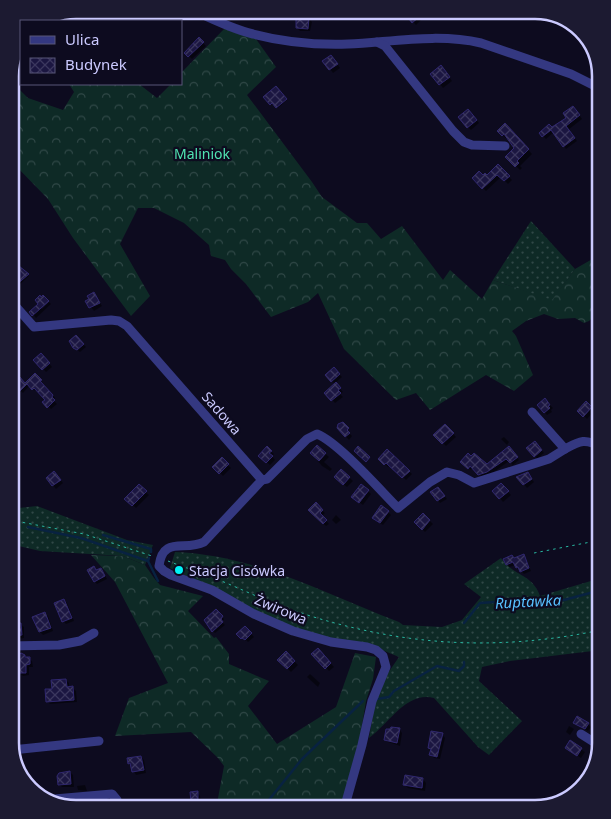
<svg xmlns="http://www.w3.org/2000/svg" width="611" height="819" font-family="'Noto Sans',sans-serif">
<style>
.grass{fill:url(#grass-dots)}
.forest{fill:url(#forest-crowns)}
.shadow{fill:#0007}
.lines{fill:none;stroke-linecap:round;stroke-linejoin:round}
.stream{stroke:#082241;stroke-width:2.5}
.building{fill:url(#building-cross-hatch);stroke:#2f276e}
.path{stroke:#27b6a0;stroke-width:1;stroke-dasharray:2.5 4;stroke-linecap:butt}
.minor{stroke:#343881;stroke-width:9}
.poi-dot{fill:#00f2f5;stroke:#0d0b1f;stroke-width:2}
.labels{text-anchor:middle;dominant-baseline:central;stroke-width:4.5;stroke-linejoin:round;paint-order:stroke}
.park-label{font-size:14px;fill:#50e4b2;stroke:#0d0b1f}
.street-label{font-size:14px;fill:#cbcaff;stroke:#0d0b1f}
.poi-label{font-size:14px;fill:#cbcaff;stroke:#0d0b1f;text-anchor:start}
.water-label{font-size:15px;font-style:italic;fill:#58c0ff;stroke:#0d0b1f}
.rim{fill:none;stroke:#cbcaff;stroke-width:2.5}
</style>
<defs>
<pattern id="grass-dots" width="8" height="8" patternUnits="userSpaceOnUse" patternTransform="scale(1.25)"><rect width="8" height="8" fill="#0e2a26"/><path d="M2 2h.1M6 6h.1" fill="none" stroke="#304847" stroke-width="1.8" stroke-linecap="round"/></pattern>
<pattern id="forest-crowns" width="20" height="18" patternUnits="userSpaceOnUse" patternTransform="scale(1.25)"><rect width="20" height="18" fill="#0e2a26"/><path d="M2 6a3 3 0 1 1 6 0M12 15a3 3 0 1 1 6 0" fill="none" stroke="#304847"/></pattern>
<pattern id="building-cross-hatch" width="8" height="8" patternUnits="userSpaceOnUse" patternTransform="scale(1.25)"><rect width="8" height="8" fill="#1b1641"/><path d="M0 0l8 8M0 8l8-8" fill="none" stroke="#3b375e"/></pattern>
</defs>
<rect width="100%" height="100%" fill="#0d0b1f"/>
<g class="grass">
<polygon points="531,221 575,269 552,301 493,280"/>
<polygon points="37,506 127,540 153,545 145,565 123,556 40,551 10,544 10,509"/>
<path d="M175,552C255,555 326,594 399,622L403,625L442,627L462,620L481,597L464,584L501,558C513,576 533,574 540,596L601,578V650L510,661L482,667L479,681L522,721L489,755L478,747L434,698C406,691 388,725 369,738L375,703L381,683L399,657L382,650L298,631L170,568Z"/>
</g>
<g class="forest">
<polygon points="225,28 256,39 276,67 247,95 312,182 322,197 357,223 367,223 381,239 402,226 443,280 450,270 482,299 493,280 552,300 575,269 601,254 601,318 592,318 589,321 584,323 575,318 558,319 544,314 526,321 512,331 516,336 533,375 514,391 486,375 430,410 416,393 396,400 344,349 318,293 308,302 271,317 246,284 231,269 225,260 211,256 209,245 184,223 154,208 138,208 120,244 150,296 131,316 73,238 48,199 13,163 19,158 10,151 10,86 18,88 28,98 63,110 74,92 69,84 139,84 157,98 171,84 181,84 181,73"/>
<polygon points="91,555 123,556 145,565 154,578 160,585 203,596 188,611 214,638 216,637 229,654 229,664 269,681 248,706 277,744 336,707 355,653 376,657 373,679 366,701 356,761 341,809 216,809 224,766 218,758 191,732 115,736 129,698 168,683 115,582"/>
</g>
<g class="shadow">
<polygon points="246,10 259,10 259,16 249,15 246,12"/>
<polygon points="332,10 354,10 354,16 337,17"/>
<polygon points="402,10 415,10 422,17 420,19 421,20 416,25"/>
<polygon points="309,19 312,22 310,31 300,31 297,28"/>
<polygon points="199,39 206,46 192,59 185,52"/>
<polygon points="334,59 340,68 333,73 330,69"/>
<polygon points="444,70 452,81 443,88 432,74"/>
<polygon points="276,87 287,100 278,108 274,104 272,105 265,97"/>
<polygon points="576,110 582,119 568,130 577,141 566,149 554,132 546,139 540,133 552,129"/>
<polygon points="471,113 479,123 471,130 468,127"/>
<polygon points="509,129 532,154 520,166 522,168 520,170 507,157 516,148 508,138 507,139 498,131"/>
<polygon points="498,166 512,180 508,184 501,177 486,191 473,178 487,177"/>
<polygon points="19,267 29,276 17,287 10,277"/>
<polygon points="94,294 102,306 94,311 87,302"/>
<polygon points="49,302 51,304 36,318 31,312 40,307 42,309"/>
<polygon points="10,315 21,327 16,331 12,327 10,328"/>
<polygon points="76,337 86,347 80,352 74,347"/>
<polygon points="13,351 18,356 15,359 10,353"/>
<polygon points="41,354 52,367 46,372 35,360"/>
<polygon points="334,369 342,377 335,383 343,392 340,394 343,397 335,403 326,393 335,384 327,375"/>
<polygon points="37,377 55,398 53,400 57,404 51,409 44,402 47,400 37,389 35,391 30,385 23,393 13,384 25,384"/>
<polygon points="545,400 553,408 551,410 552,412 547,415 538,405"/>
<polygon points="586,403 594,411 587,419 579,411"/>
<polygon points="445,425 456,437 446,446 435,435"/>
<polygon points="338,428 345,429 352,436 349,440"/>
<polygon points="504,437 509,442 507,445 501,439"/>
<polygon points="535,443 544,453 537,459 528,448"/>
<polygon points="317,446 329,457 324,462 332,469 330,471 322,466 311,453"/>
<polygon points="267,448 274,454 272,456 275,460 270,465 260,456"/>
<polygon points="508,448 519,460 513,465 509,461 490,475 482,477 473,467 471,470 462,462 487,465"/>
<polygon points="387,451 412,474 406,480 390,465 388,467 380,459"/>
<polygon points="222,459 231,468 223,476 214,467"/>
<polygon points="341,470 353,481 347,487 335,477"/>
<polygon points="57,476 63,483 56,489 47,478"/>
<polygon points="518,477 530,477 534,482 527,488"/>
<polygon points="501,484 511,495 503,502 494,491"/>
<polygon points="139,486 149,495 136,508 126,499"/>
<polygon points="368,491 371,494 363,505 356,500"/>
<polygon points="440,491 447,499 440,503 438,500"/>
<polygon points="316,504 325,513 322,516 329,524 326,526 309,510"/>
<polygon points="388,512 391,515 383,525 377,521"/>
<polygon points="423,514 433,524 425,532 415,522"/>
<polygon points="336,515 341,520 336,524 332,520"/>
<polygon points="524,556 531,571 524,574 516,565 509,567 505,559 515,559"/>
<polygon points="97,572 103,572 107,579 97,584 95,582"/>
<polygon points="64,600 67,603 74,621 66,624 63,621"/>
<polygon points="216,611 224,619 222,622 225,625 215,633 213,631"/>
<polygon points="45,613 48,616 53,631 43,635 40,632"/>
<polygon points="20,624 24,627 24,638 17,639 13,635"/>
<polygon points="245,627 254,637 248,642 246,640 245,641 238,634"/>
<polygon points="318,650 334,667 329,671 313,654"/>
<polygon points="286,653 298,665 291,672 279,660"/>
<polygon points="25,656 32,661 33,667 29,667 29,675 23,676 20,673"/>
<polygon points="310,674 320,683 318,687 307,677"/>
<polygon points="66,680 69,683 69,688 73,688 76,691 77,702 50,704 47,701 53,690"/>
<polygon points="600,713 601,714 601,727 595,722"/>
<polygon points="574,723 588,724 591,727 588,731"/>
<polygon points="569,726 574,729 570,735 566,732"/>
<polygon points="399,729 402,733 400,746 388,742 385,739"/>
<polygon points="442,734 445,738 440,759 434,758 431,755 432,750 429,748"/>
<polygon points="570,742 585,752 581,758 566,748"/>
<polygon points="141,757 144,760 146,773 136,775 129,763"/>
<polygon points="70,772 73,775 74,787 62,787 59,784"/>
<polygon points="406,777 423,779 426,783 425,791 408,788 405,785"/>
<polygon points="85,785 87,791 78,790 77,786"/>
<polygon points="197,792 200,796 201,805 195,805 192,802"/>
</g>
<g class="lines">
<g class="stream">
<polyline points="28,527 81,538 148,561"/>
<polyline points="103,535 151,549 151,552"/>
<polyline points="149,558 148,561 158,581"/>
<polyline points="464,623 480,603 541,599 564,600 601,590"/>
<polyline points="377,699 389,697 394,691 437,666 459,671 464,666 464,662"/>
<polyline points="266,809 268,801 302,759 363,701"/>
</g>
</g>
<g class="building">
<polygon points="410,10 417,10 420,13 418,15 419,17 412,23 405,14"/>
<polygon points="296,17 309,18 308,29 296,28"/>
<polygon points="199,37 204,42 188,57 184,53"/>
<polygon points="331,55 338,64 329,70 322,61"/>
<polygon points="441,65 450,77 439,85 430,74"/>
<polygon points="276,86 287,99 276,108 272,103 270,105 263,97"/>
<polygon points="573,106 580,115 566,126 575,138 563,147 551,130 542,137 539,133 549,124 552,127 566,118 563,113"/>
<polygon points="468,109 477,120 467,128 458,117"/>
<polygon points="505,123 529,149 517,161 519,163 515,167 505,157 514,148 504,134 502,136 497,131"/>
<polygon points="498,164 510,176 504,181 497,175 482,189 472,178 479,171 483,175 485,173 487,175"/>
<polygon points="19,266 29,274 15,286 10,281 10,274"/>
<polygon points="94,292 100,303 89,308 85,301 89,299 87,296"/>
<polygon points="40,295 41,297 43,295 49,301 32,316 29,312 38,304 35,300"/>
<polygon points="76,335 84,344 77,350 73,348 69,341"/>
<polygon points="41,353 50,363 42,370 33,360"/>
<polygon points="334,367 340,374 331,382 325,375"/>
<polygon points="35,373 42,380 40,381 53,395 52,397 55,400 47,408 42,402 45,400 34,388 32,390 27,384 20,391 12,384 19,376 25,383"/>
<polygon points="336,382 341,388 338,390 341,393 331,401 324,393"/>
<polygon points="545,398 550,405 548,406 550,408 544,413 537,405"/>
<polygon points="586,401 592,407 583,417 577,411"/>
<polygon points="601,418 601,438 593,429 596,427 593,424"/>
<polygon points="343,422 349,428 347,430 350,433 345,437 337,428 338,424"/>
<polygon points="445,424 454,433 442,444 433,435"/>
<polygon points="535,441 542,450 534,457 526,448"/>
<polygon points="317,445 326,453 319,461 310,453"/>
<polygon points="267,446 272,451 269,453 273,456 266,463 258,456"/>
<polygon points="358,446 370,457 366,462 354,451"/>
<polygon points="509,446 518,457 510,463 506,459 487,472 478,475 470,466 468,469 460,462 468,453 471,456 474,453 487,464"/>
<polygon points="387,449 410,471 402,478 386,463 384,465 378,459"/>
<polygon points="222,457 229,464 219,474 212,467"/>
<polygon points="341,469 350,477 343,485 334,477"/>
<polygon points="54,471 61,480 52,486 46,478"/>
<polygon points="528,472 532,479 523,485 516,477"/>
<polygon points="501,483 509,491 499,499 492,491"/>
<polygon points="139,484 147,491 132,506 124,499"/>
<polygon points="361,484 369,490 359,503 351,497"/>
<polygon points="438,487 445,496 437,501 430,492"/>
<polygon points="316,502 323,510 320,513 327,520 323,524 308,510"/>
<polygon points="381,505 389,511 380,523 372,518"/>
<polygon points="423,513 430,520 422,530 414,522"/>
<polygon points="524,554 529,568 520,572 518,567 516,568 513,562 506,565 503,559 512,555 514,558"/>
<polygon points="94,566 96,570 101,568 105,576 94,582 87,570"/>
<polygon points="64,599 72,618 62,622 54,603"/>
<polygon points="216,609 223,616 221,619 223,622 212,632 204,620"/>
<polygon points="45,612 51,628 39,632 32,617"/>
<polygon points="11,623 21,623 22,635 12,636"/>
<polygon points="245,626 252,633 245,640 242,638 241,639 236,634"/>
<polygon points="318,648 331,663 325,669 311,654"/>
<polygon points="286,651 295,661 287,669 277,660"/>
<polygon points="21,653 25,655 25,657 30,657 30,664 26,665 26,673 19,673 17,656"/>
<polygon points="66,679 67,687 73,686 74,700 46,702 45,689 52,689 51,680"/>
<polygon points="577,716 589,723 585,729 573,723"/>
<polygon points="391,727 400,728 397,743 384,740 386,729 390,729"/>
<polygon points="431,731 443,733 437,757 429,755 431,749 428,748"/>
<polygon points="570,740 582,748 577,756 565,748"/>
<polygon points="141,756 144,770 132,772 130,763 128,764 127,758"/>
<polygon points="70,771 71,784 58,785 57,776 59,773"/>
<polygon points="405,775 423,778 422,788 403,785"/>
<polygon points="198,791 198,802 191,802 190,792"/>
</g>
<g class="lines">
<g class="path">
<polyline points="10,520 84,534 152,556"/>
<polyline points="534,553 601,540"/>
<path d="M168,561C183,567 199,572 214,578C242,589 269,603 298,612C401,646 495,652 601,630"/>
</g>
<g class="minor">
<path d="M193,10C212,19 232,29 253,34C283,42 316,45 348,44C391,42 438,33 481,43L571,74L601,89"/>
<polyline points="377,42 385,46 453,131 464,142 472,145 505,146"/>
<path d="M10,300L34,327L111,320L119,321L127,326L262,480L267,479L307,439L317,434C339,443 380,490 398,508L430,482L447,472L459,475L474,483L549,459L565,449L532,412"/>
<path d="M565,449C580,441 585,438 601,447"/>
<path d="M262,480L204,542C185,552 163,535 159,566L164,571L171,575L212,590L254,614L293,631L331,642L367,647L376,650L383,656L386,667L372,701L362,745L344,809"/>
<polyline points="10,646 59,645 80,641 94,633"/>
<polyline points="581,734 600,746"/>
<polyline points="12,750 99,741"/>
<polyline points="43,800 112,794 117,800 118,809"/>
</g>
</g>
<circle class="poi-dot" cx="179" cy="570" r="5"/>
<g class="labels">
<g class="park-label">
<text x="202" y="153">Maliniok</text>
</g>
<g class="street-label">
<text transform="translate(222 413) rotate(49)">Sadowa</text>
<text transform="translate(281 609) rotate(23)">Żwirowa</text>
</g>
<g class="poi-label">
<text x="189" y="570">Stacja Cisówka</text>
</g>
<g class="water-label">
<text transform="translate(528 601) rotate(-3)">Ruptawka</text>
</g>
</g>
<path d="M0 0H611V819H0ZM76 19H535A57 57 0 0 1 592 76V743A57 57 0 0 1 535 800H76A57 57 0 0 1 19 743V76A57 57 0 0 1 76 19Z" fill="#1c1a31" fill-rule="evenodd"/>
<path class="rim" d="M76 19H535A57 57 0 0 1 592 76V743A57 57 0 0 1 535 800H76A57 57 0 0 1 19 743V76A57 57 0 0 1 76 19Z"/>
<rect x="20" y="20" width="162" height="65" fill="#0d0b1f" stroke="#595779"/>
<rect x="30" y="36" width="25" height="8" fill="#343881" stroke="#595779"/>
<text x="65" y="45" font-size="15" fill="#cbcaff">Ulica</text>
<rect x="30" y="58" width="25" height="15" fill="url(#building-cross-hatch)" stroke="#595779"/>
<text x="65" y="70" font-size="15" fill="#cbcaff">Budynek</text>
</svg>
